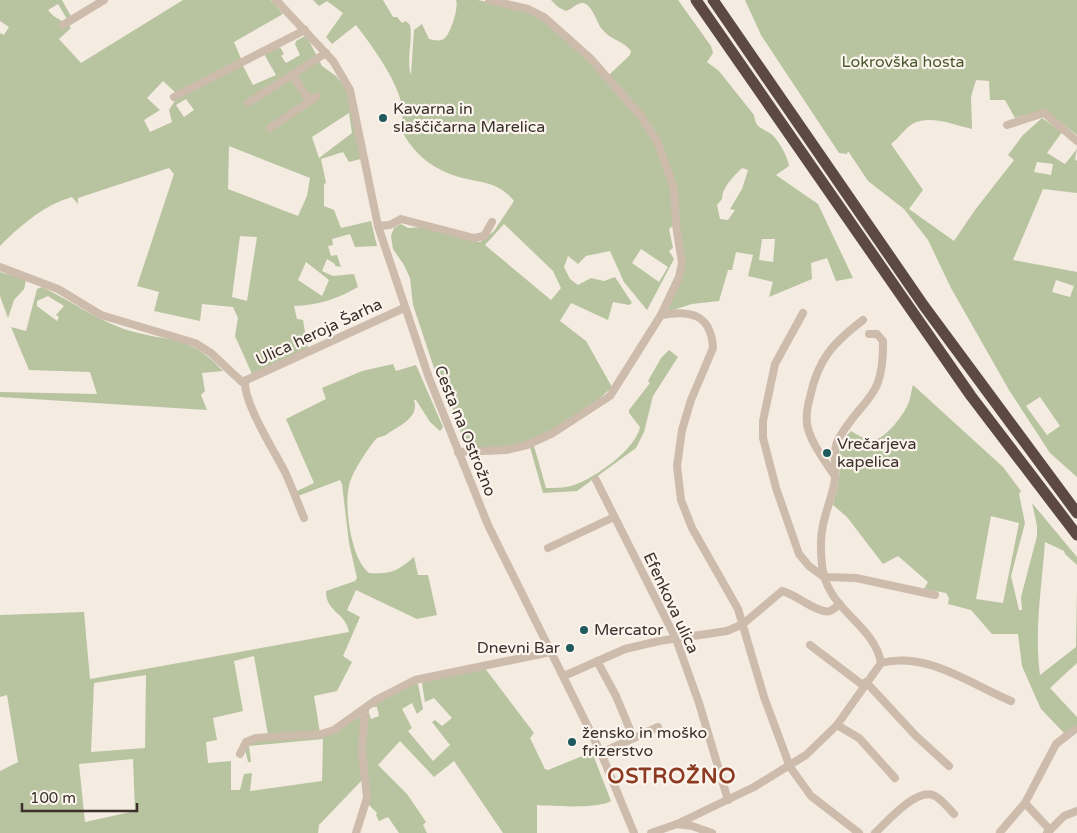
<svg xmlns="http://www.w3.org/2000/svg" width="1077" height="833" font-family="'Varela Round',sans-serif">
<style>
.green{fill:#b8c4a0;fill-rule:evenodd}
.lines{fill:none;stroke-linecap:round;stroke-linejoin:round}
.minor{stroke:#cdbbac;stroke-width:8}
.highway{stroke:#5c4a42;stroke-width:11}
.poi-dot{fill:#1f5a5e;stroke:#fbf5ee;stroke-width:2}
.labels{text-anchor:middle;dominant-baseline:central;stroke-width:4.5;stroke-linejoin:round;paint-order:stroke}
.park-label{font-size:16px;fill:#4a5a2e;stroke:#fbf5ee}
.poi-label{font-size:16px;fill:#3b302b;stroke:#fbf5ee;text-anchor:start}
.street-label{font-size:16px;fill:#3b302b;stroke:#fbf5ee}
.district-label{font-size:21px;font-weight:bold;letter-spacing:1px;fill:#8c3b22;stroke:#fbf5ee}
</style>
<rect width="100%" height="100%" fill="#f4ebe1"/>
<g class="green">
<path d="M0,0H62L72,18L67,19L58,4L48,10C55,20 65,20 71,28L59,39L81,63L183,0H271L283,14L234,42L242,61L177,94L163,81L147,98L160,110L144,120L150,132L172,122L169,110L176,99L242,64L253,85L276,75L264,54L280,47L284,54L281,56L286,63L300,55L295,44L296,41L305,36L307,37L322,66L336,76L345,87L352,105L361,159L349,162L343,152L321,159L326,183L324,184V206L334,210L341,228L371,221L377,246L355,247L350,234L332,239L333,245L328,246L331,256L337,255L341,267L335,266V264L327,259L322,271L333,276L354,274L358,287C337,299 319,305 294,306L297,319L303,320L308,349L252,374L235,336L238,318L233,307L202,304L200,321L154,311L159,292L137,286L174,174L169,168L78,198V204L72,197C44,205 21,225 0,246V33L4,35L9,27L0,21ZM186,99L194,110L184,117L176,105ZM349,113L352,133L319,158L312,137ZM229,146L310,178L307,196L298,216L228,189ZM240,236L257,237L247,301L232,297ZM306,262L329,280L322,296L298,280Z"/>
<path d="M313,0H383L393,17H397L402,23L406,21L410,25C413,41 406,60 411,75L414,30L422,24L429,39C434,40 440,42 445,38C451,32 459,7 456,0H478L528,11L552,26L621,94L651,135L673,188L674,225L669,229L673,248L669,251L674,259L647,310L624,282L610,251L586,256L578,264L568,256L564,267L570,279L578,285L591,278L604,281L615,277L632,303L629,305L613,302L608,320L571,303L560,321L586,341L612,387C596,403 558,432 537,440C516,448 491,448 469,448L464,444L457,419L447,395L440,386L413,305L410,278L404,265L393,249L391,236L394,228L401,224L408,228L426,227L480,242L494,231L514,201C498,181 480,183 459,177C434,170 415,155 403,133L405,121L402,118C407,92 372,46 356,25L332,44L326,37L343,13L327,1L319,6ZM504,224L553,271L561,288L551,300L485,245ZM641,249L668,267L659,282L632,263Z"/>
<path d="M551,0H678L711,46L713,53L707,62L719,71L754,115C756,129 761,127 771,134C778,139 788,157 789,166L776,175L818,204L853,278L836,281L827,258L811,263L812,279L769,297L773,282L748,276L753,255L736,252L732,270H728L719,301L692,304L667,312L684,270L678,228L677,188L661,144L609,75L630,55L631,51C623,40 611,41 601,28C596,20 592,5 583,3C578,2 572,9 566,11L558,7ZM742,168L748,170L742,189L730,209L735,210L728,220L720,219L717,205L722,199C722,187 734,176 742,168ZM762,239H775L773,262L759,260Z"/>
<path d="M745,0H1077V135L1045,110L1015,118L1005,100H990L989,81L976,80L971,97L972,129C955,125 931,115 914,123C905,128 899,138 891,144L923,190L909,209L954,241L975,210L1014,160L1008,155L1023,135L1042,118L1062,132L1047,153L1065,164L1077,149L1075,159L1077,161V193L1043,189L1013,260L1077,272V477L1050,453L1009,390L951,288L928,240L904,209L868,181L848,151L847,154L839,153L761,35ZM1037,162L1053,164L1051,175L1034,172ZM1056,280L1074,286L1070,297L1052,292ZM1040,397L1060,426L1047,435L1026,406Z"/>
<polygon points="0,272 26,280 24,289 14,300 8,318 0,296"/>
<path d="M42,287C70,300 95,319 124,329C167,343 189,333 223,371L202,373L205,391L201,395L207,410L0,397V392L97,394L90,372L29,370L11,327L26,331L37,289ZM48,296L64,306L56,315L59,317L57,321L37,306V301Z"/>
<path d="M669,350L678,357L653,396L644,432L636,448L577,491L543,493L530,447L534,446L546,488C556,488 565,488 574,485C595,478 636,449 640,427L629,413V410L650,383L648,381L661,358Z"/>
<path d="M393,364L396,371L416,365L443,427L440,431L430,422L416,400H414C420,419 397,426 386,435C383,437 379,436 376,439C368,448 351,474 349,486C344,507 351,559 369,573C392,574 396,572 414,557L418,575H428L437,615L417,619L356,590L347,610L360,617L343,656L352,662L337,691L314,696L320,733L268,735L254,656L234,661L243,711L213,718L217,740L206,742L208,763L231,761V790H240L244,774L252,773L250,791L322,781L323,739L249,746L251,762H248L245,749L253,741L325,736L358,717H361L364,778L319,825L318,833H0V771L18,762L7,695L0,697V615L84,612L90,679L349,632C345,611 326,613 326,591L355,581L357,578L349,543L342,484L340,480L298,496L297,491L314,483L286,419L326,399L322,388L362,371ZM146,675L145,748L91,752L94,683ZM133,759L135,811L85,822L79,764Z"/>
<path d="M913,385L1003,467L1021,491L1019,494L1025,523L1011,576L1019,610H1022L1021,597L1037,536V526L1032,503L1077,557V565L1065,554L1064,551L1045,542C1042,585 1034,631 1040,675L1076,647L1077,590V663L1050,688L1077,717V728L1075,726L1065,734L1041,709L1032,689L1022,666L1018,634H992L971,610L948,604L949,598L946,593L924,589L928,582L898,556L883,564L847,517L833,505C835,496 838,487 839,478C841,458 834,448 851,431C856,434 863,438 869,440C882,444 904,415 908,404C911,398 911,391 913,385ZM991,516L1019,523L1003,603L976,599Z"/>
<path d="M484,667L534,733L530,738L545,769L548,770L592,752L611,801C598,809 554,806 537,805V833H503L454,761L434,777L400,741L378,765L407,794L426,822L423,825L427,833H399L388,817L379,821L376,815L377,813L369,805L364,756L368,710L371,719L379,716L377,707H372L378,701L413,682L418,684L423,709L417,714L412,703L402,709L412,728L408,731L433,761L450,745L432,722L435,720L442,726L452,718L434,698L425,702L422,684L424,680Z"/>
</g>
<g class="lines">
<g class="minor">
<polyline points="276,0 333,61 350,90 378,226 429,378 488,525 601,753 634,833"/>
<polyline points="63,25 104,0"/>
<polyline points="292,75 310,101"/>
<polyline points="174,97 305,30"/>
<polyline points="248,103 326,53"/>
<polyline points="1007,125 1044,113 1077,141"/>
<polyline points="270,128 317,96"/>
<polyline points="378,226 390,225 401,219 474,238 484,236 492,222"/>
<polyline points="0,267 58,289 101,315 195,343 211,353 242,382 404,308"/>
<polyline points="803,313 775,364 763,421 763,438 776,488 799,554 809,566 824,577 856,578 935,595"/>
<path d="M661,315C689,310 711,313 713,348L691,400L682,430L677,466L681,500L692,528L738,609L764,697L790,767L811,796L859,833"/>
<path d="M245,382C244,404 275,452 286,474C292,488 298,503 304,518"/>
<polyline points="458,452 506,450 527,445 553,433 610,396 661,315 679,277 682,263 676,225 674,188 657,141 640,115 590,58 544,17 528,9 489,0"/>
<path d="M834,475C824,459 810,442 807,424C806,416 808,404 810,397C818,359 833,343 863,320"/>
<polyline points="596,480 676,639 699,703 728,800"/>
<polyline points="548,548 614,517"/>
<polyline points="810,645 864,686"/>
<polyline points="597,661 616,696 633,737"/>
<path d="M881,663C927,651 970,684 1011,701"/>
<path d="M564,676L625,649L659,641L727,631L743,624L782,591C796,594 819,615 830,611C833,610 837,606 840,604"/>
<polyline points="866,682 916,736 949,766"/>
<polyline points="837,725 859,738 895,778"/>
<polyline points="601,753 658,727"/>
<polyline points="240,754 246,742 256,738 321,734 334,730 376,700 415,680 551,652"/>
<polyline points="677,824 692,826 712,833"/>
<polyline points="1050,830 1025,803 1056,744 1074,730"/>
<polyline points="1000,832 1025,803"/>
<polyline points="356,833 367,798 362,750 365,710"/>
<path d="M651,833L677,824L754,787L806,755L837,725L881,663C875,627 832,611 824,575C821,566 821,555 821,545C820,522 832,501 835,479C836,465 832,450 839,438C864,395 884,401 883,341L877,334H869"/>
<path d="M875,833C887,822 915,789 933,795C941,798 948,808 954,814"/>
<polyline points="1047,833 1064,816 1077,811"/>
</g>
<g class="highway">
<polyline points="696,0 971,396 1077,535"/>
<polyline points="713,0 924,306 1077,513"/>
</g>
</g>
<g class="poi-dot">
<circle cx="383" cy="118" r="5"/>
<circle cx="827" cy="453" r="5"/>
<circle cx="584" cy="630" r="5"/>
<circle cx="570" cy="648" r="5"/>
<circle cx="572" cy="742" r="5"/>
</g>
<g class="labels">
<g class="park-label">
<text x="903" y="62">Lokrovška hosta</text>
</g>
<g class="poi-label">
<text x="393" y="109">Kavarna in<tspan x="393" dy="18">slaščičarna Marelica</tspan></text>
<text x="837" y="444">Vrečarjeva<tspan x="837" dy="18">kapelica</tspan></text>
<text x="594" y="630">Mercator</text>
<text x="560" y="648" text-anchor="end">Dnevni Bar</text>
<text x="582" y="733">žensko in moško<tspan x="582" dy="18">frizerstvo</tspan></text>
</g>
<g class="street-label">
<text transform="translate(319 332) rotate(-25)">Ulica heroja Šarha</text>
<text transform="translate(465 431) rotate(68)">Cesta na Ostrožno</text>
<text transform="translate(671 603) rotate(65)">Efenkova ulica</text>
</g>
<g class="district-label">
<text x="672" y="776">OSTROŽNO</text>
</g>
</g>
<path d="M22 803v8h115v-8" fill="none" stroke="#3b302b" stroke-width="2.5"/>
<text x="30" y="803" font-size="15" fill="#3b302b" stroke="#fbf5ee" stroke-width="4" paint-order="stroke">100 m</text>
</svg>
